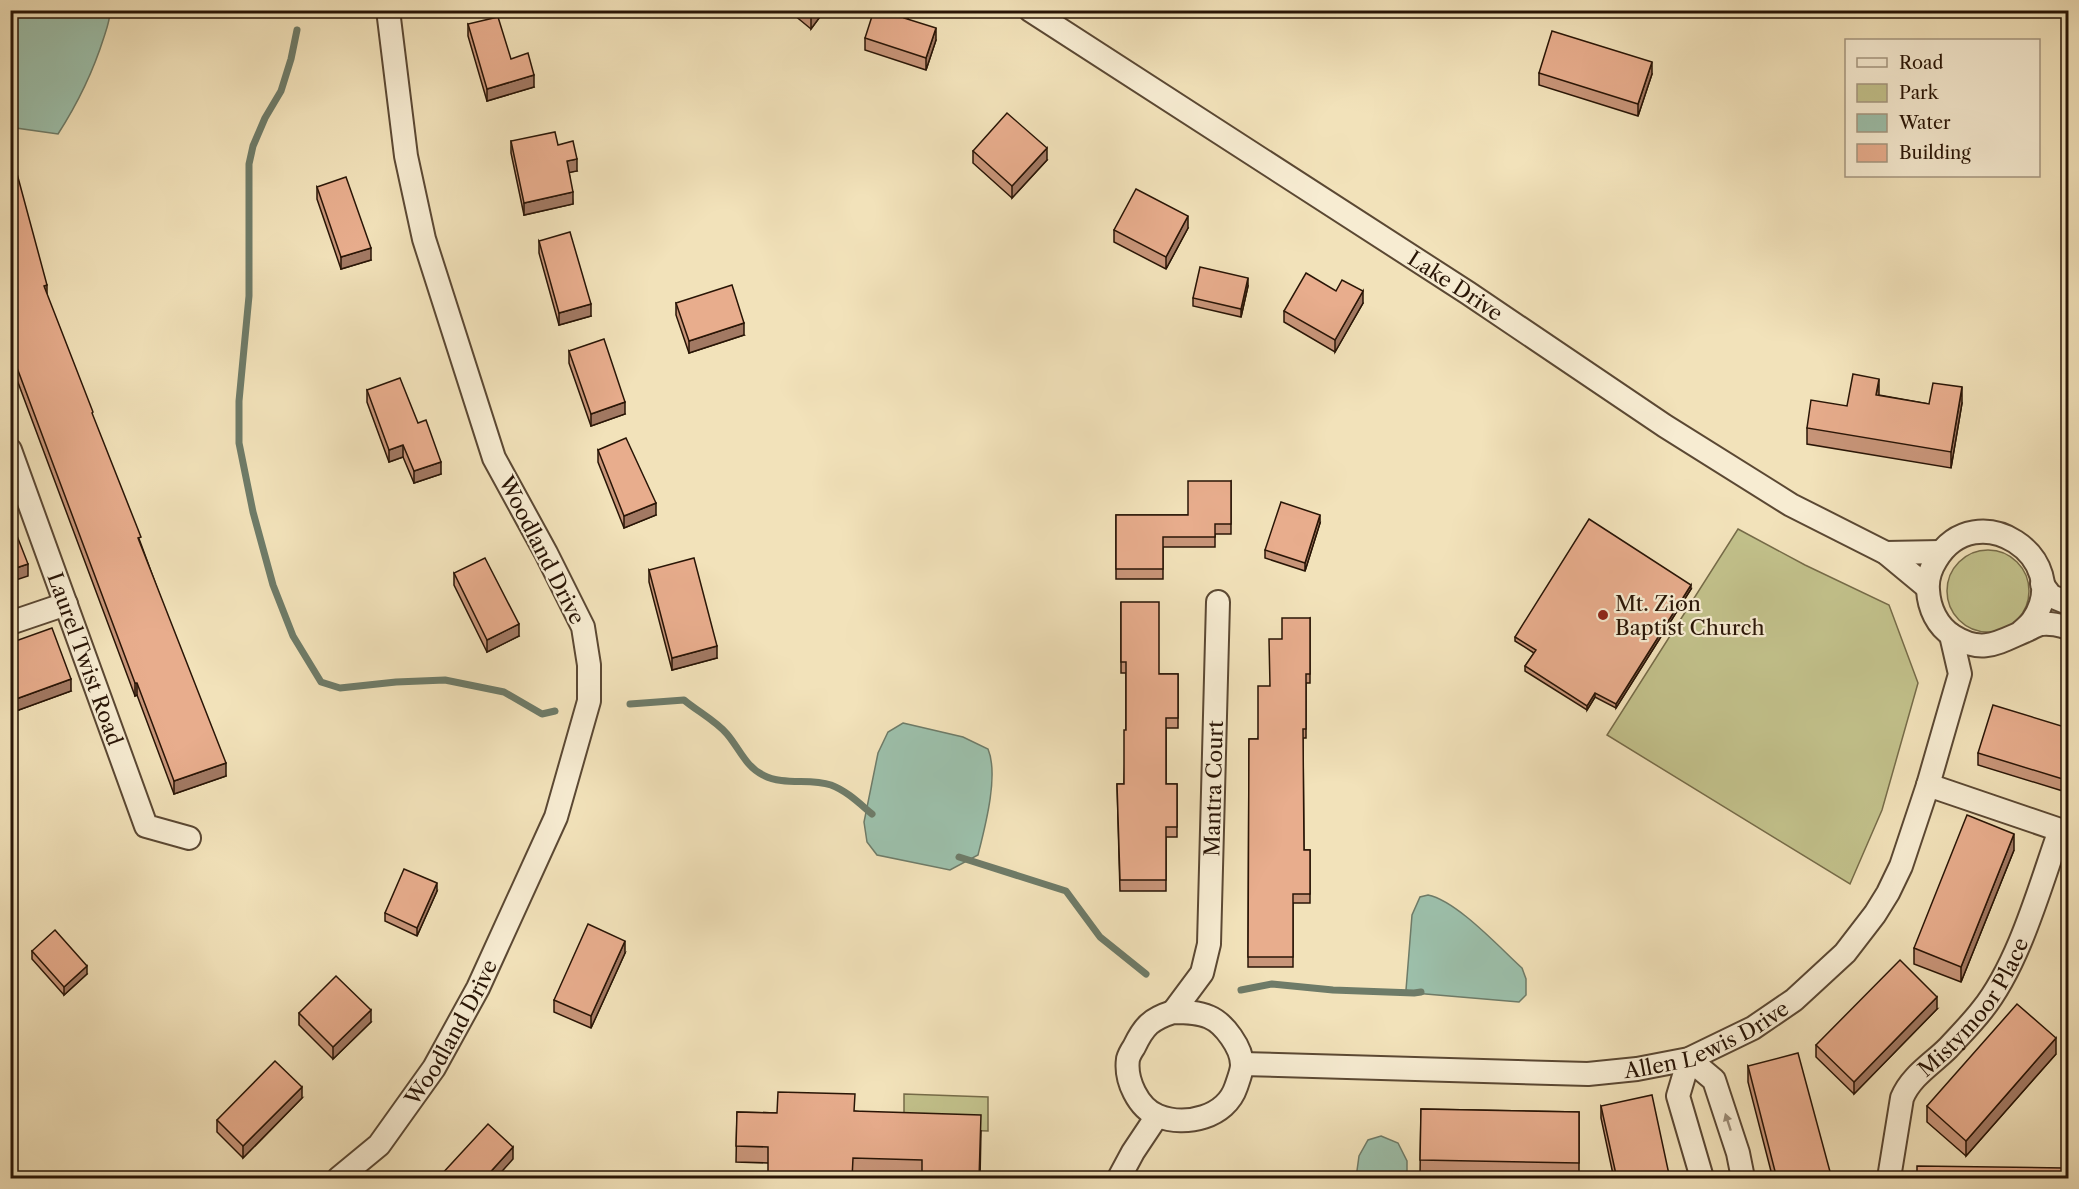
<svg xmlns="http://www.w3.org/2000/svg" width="2079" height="1189" font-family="'Libre Caslon Text',serif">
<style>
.green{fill:#c2c18b;stroke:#766b48;stroke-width:1.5}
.water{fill:#9cbfaa;stroke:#6e7b68;stroke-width:1.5}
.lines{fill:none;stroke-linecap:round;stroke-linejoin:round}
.stream{stroke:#6e7b68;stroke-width:7}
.minor-casing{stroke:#5b4833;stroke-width:26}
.minor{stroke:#f7ecd2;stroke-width:22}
.wall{fill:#c89579;stroke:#291506;stroke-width:1.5}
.shaded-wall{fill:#a27963;stroke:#291506;stroke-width:1.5}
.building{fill:#e8ad8d;stroke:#291506;stroke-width:1.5}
.oneway{fill:#9a8b76}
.poi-dot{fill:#8f2418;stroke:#f7ecd2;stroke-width:2}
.labels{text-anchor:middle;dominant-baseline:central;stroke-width:4.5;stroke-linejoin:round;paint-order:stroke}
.street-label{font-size:21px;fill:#291506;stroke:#f7ecd2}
.poi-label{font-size:21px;fill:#291506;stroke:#f7ecd2;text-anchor:start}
</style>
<rect width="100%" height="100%" fill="#f2e2ba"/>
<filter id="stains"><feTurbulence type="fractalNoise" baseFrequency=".00333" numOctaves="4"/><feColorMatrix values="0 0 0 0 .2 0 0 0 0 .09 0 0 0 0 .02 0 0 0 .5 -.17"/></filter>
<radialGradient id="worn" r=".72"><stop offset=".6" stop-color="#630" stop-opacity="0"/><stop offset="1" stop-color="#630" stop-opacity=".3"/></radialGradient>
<g class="green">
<polygon points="1738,529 1805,565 1889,605 1918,683 1882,810 1850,884 1607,735"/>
<circle cx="1988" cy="591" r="41"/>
<polygon points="904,1094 988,1097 988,1131 904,1128"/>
</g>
<g class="water">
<path d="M10,11H110C110,20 107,28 104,37C93,72 78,103 58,134L16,128L10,104Z"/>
<path d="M903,723L963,737L988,749C999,775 985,827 978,855L950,870L877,855L867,842L864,822L878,753L888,732Z"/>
<path d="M1428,895C1457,901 1499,947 1522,968L1526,979V995L1519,1002L1414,993L1406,990L1412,915L1420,897Z"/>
<polygon points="1381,1136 1398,1143 1407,1161 1407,1178 1356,1178 1359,1156 1368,1140"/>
</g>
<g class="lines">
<g class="stream">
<polyline points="297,30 291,59 281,91 265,118 253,146 249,164 249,296 239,401 239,443 253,512 273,585 293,636 321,682 340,688 396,682 445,680 504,692 542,714 555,711"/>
<path d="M630,704L684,700C697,711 716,721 727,734C739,748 746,767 763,775C784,786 809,778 831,785C847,791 860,804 872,814"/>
<polyline points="959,857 1066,891 1100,937 1146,974"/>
<polyline points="1241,990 1272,984 1333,990 1414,993 1421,992"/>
</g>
<defs>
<g id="minor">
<path id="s1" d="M1030,10L1468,293L1665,426L1791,505L1886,553L1927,587"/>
<path id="s2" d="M10,450L146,826L189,838"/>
<polyline points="1886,553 1941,552"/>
<polyline points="2042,584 2051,596 2068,603"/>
<polyline points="10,623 66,604"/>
<path d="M2020,633C2024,629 2030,625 2033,620C2075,558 1976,493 1936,560C1931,568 1927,579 1928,590C1929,608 1937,626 1953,636C1982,654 1997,643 2025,631C2030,629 2036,625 2042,624C2049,623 2061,625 2068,628"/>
<path id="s3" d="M1173,1012L1202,973L1209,944L1218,602"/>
<path d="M1173,1012C1185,1012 1198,1012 1209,1017C1224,1023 1242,1048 1242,1065C1242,1071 1238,1081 1236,1087C1226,1117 1186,1127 1158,1116C1138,1108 1125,1080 1128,1059C1129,1055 1132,1050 1134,1047C1144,1026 1151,1019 1173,1012Z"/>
<path id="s4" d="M1242,1064L1588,1074L1637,1069L1689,1059L1753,1028L1794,1000L1845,953L1875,914L1888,893L1901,866L1928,785L1960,674L1951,635"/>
<path id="s5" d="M339,1178L379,1145L434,1068L478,988L556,817L589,701V665L583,627L546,553L494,458L424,239L406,156L388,10"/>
<polyline points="1119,1178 1133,1152 1157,1116"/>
<polyline points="1702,1178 1678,1096 1689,1059 1714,1080 1738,1153 1743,1178"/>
<path id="s6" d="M1889,1178L1902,1098C1911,1076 1932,1064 1948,1048C1959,1036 1972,1023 1982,1010C2019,964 2040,886 2060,830L1928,785"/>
</g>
</defs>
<use href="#minor" class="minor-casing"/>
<use href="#minor" class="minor"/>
</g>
<g class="wall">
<polygon points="788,10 825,10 811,29"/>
<polygon points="908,10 908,19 936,40 926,70 865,50 865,38"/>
<polygon points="468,24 511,59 534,87 487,101 468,36"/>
<polygon points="1539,73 1652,74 1638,116 1539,85"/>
<polygon points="511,141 558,145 577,171 569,172 573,204 524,215 511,153"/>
<polygon points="973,151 1047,160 1012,198 973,163"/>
<polygon points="10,171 47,296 141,544 226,776 174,794 137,695 135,696 10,361"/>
<polygon points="317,187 371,260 341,269 317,199"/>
<polygon points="1188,228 1166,269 1114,242 1114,230"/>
<polygon points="539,241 591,316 559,325 539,253"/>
<polygon points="1248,286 1241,317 1193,306 1193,298"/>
<polygon points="1336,291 1363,303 1335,352 1284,322 1284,311"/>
<polygon points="676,303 744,335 689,353 676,315"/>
<polygon points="569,351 625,414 591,426 569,363"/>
<polygon points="367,390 418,423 441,474 414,483 403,457 389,462 367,402"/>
<polygon points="1879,395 1929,404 1962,403 1951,468 1807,444 1807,428 1847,406"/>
<polygon points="598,450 656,515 624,528 598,462"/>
<polygon points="1231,481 1231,534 1215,534 1215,547 1163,547 1163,579 1116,579 1116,515 1188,515"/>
<polygon points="1320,523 1305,571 1265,558 1265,550"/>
<polygon points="649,570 717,658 672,670 649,582"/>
<polygon points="454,573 519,636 487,652 454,585"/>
<polygon points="1691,589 1616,708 1595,697 1587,710 1525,671 1525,666 1534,653 1515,641 1515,637"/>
<polygon points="1121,602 1159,674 1178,674 1178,728 1166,728 1166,784 1177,784 1177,837 1166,837 1166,891 1120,891 1117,784 1124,784 1126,730 1126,673 1121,673"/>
<polygon points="1310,618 1310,683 1306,683 1306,738 1303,738 1304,850 1310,850 1310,903 1293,903 1293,967 1248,967 1249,739 1258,739 1270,686 1282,639"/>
<polygon points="10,643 71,691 16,711 10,697"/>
<polygon points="2068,728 2068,785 2066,792 1978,765 1978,753"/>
<polygon points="2014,850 1961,982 1914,964 1914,948"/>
<polygon points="437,891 417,936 385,921 385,913"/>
<polygon points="32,951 87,974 64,995 32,959"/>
<polygon points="625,953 591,1028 554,1012 554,1000"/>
<polygon points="1937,1009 1854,1094 1816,1057 1816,1045"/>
<polygon points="299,1013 371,1022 333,1059 299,1025"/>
<polygon points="2056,1054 1966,1156 1927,1122 1927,1106"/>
<polygon points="1748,1066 1832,1179 1773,1179 1748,1082"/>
<polygon points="302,1098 243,1158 217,1132 217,1120"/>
<polygon points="1601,1106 1670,1179 1614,1179 1601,1118"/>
<polygon points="1421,1109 1579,1112 1579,1179 1420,1176"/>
<polygon points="855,1111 981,1131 980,1179 922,1179 922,1176 853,1174 768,1163 736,1162 737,1112 777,1113"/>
</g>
<g class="shaded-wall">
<polygon points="816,10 825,10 811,29 811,17"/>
<polygon points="906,10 908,10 908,19 904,18"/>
<polygon points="936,28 936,40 926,70 926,58"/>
<polygon points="1652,62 1652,74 1638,116 1638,104"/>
<polygon points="534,75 534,87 487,101 487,89"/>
<polygon points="1047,148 1047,160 1012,198 1012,186"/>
<polygon points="577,159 577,171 567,173 567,161"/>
<polygon points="573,192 573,204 524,215 524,203"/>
<polygon points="1188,216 1188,228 1166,269 1166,257"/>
<polygon points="371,248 371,260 341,269 341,257"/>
<polygon points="1248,278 1248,286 1241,317 1241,309"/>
<polygon points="47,285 47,298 44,286"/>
<polygon points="1363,291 1363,303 1335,352 1335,340"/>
<polygon points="591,304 591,316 559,325 559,313"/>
<polygon points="744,323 744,335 689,353 689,341"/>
<polygon points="1879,379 1879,394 1876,411 1876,395"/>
<polygon points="1962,387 1962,403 1951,468 1951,452"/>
<polygon points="625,402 625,414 591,426 591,414"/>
<polygon points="403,445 403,457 389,462 389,450"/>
<polygon points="441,462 441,474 414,483 414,471"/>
<polygon points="656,503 656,515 624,528 624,516"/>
<polygon points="1320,515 1320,523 1305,571 1305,563"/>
<polygon points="28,564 28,576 10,582 10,570"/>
<polygon points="1691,585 1691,589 1616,708 1616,704"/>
<polygon points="519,624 519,636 487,652 487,640"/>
<polygon points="717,646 717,658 672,670 672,658"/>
<polygon points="71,679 71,691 16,711 16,699"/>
<polygon points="135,683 137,683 137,695 135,696"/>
<polygon points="1595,693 1595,697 1587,710 1587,706"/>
<polygon points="226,763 226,776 174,794 174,781"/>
<polygon points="2068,773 2068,785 2066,792 2066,780"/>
<polygon points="2014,834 2014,850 1961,982 1961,967"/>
<polygon points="437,883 437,891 417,936 417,928"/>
<polygon points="625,941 625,953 591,1028 591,1016"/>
<polygon points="87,966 87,974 64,995 64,987"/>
<polygon points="1937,997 1937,1009 1854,1094 1854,1082"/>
<polygon points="371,1010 371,1022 333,1059 333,1047"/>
<polygon points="2056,1038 2056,1054 1966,1156 1966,1141"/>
<polygon points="302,1087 302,1098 243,1158 243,1146"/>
<polygon points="513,1147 513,1159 495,1179 484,1179"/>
</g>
<g class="building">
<polygon points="803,10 816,10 811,17"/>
<polygon points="874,10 906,10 904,18 936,28 926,58 865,38"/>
<polygon points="498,17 511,59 528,53 534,75 487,89 468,24"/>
<polygon points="1552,31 1652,62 1638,104 1539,73"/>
<polygon points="1007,113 1047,148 1012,186 973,151"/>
<polygon points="555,132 558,145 573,141 577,159 567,161 573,192 524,203 511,141"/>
<polygon points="16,170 47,285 44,286 93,412 92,413 141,537 138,538 226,763 174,781 137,683 135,683 10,349 10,171"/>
<polygon points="346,177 371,248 341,257 317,187"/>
<polygon points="1136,189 1188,216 1166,257 1114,230"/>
<polygon points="570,232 591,304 559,313 539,241"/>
<polygon points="1200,267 1248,278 1241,309 1193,298"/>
<polygon points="1306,273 1336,291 1342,280 1363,291 1335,340 1284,311"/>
<polygon points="732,285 744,323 689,341 676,303"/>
<polygon points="604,339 625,402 591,414 569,351"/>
<polygon points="1853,374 1879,379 1876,395 1929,404 1933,383 1962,387 1951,452 1807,428 1811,400 1847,406"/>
<polygon points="400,378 418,423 426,420 441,462 414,471 403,445 389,450 367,390"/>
<polygon points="626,438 656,503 624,516 598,450"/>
<polygon points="1188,481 1231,481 1231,524 1215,524 1215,537 1163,537 1163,569 1116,569 1116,515 1188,515"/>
<polygon points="1281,502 1320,515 1305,563 1265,550"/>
<polygon points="10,518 28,564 10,570"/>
<polygon points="1589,519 1691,585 1616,704 1595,693 1587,706 1525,666 1536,650 1515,637"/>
<polygon points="485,558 519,624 487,640 454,573"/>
<polygon points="694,558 717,646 672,658 649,570"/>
<polygon points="1121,602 1159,602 1159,674 1178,674 1178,718 1166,718 1166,784 1177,784 1177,827 1166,827 1166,880 1120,880 1117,784 1124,784 1124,730 1126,730 1126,662 1121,662"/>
<polygon points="1282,618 1310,618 1310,674 1306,674 1306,729 1303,729 1304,850 1310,850 1310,894 1293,894 1293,957 1248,957 1249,739 1258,739 1258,686 1270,686 1269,639 1282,639"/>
<polygon points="52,628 71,679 16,699 10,685 10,643"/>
<polygon points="1993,705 2068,728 2068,773 2066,780 1978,753"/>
<polygon points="1967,815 2014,834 1961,967 1914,948"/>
<polygon points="404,869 437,883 417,928 385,913"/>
<polygon points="588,924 625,941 591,1016 554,1000"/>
<polygon points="55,930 87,966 64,987 32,951"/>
<polygon points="1900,960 1937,997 1854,1082 1816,1045"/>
<polygon points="336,976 371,1010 333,1047 299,1013"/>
<polygon points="2017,1004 2056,1038 1966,1141 1927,1106"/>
<polygon points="1798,1053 1832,1179 1777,1179 1748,1066"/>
<polygon points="275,1061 302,1087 243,1146 217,1120"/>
<polygon points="778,1092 855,1094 854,1111 981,1115 979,1179 922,1179 922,1160 853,1158 852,1179 768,1179 768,1147 736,1146 737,1112 777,1113"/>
<polygon points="1652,1095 1670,1179 1617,1179 1601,1106"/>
<polygon points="1421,1109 1579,1112 1579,1163 1420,1160"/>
<polygon points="488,1124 513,1147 484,1179 443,1179 440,1176"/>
<polygon points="1917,1166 2063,1168 2063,1179 1917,1179"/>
</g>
<defs><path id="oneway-solid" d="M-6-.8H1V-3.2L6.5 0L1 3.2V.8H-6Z" transform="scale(1.5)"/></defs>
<use class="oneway" href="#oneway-solid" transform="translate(1728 1122) rotate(-108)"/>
<circle class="poi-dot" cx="1603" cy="615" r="6"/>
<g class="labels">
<g class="street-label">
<text stroke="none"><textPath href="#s1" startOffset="507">Lake Drive</textPath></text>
<text transform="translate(542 550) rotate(63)">Woodland Drive</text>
<text stroke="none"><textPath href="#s2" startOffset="222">Laurel Twist Road</textPath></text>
<text stroke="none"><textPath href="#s3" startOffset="234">Mantra Court</textPath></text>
<text stroke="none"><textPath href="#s6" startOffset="198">Mistymoor Place</textPath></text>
<text stroke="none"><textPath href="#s5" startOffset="186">Woodland Drive</textPath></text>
<text stroke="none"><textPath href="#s4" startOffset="471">Allen Lewis Drive</textPath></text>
</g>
<g class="poi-label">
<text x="1615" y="603">Mt. Zion<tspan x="1615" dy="24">Baptist Church</tspan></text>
</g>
</g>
<rect width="2079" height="1189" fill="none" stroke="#f2e2ba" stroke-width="36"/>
<rect x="12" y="12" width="2055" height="1165" fill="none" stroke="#291506" stroke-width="3"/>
<rect x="18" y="18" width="2043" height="1153" fill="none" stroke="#291506" stroke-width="1.5"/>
<rect x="1845" y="39" width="195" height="138" fill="#f7ecd2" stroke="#a59680" stroke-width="1.5"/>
<rect x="1857" y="58" width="30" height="9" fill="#f7ecd2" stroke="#a59680" stroke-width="1.5"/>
<text x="1899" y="69" font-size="18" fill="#291506">Road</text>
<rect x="1857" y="84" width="30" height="18" fill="#c2c18b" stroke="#a59680" stroke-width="1.5"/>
<text x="1899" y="99" font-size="18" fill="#291506">Park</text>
<rect x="1857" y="114" width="30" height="18" fill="#9cbfaa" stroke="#a59680" stroke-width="1.5"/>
<text x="1899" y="129" font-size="18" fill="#291506">Water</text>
<rect x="1857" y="144" width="30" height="18" fill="#e8ad8d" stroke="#a59680" stroke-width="1.5"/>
<text x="1899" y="159" font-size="18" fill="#291506">Building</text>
<rect width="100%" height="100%" filter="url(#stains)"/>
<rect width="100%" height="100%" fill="url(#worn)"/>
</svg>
